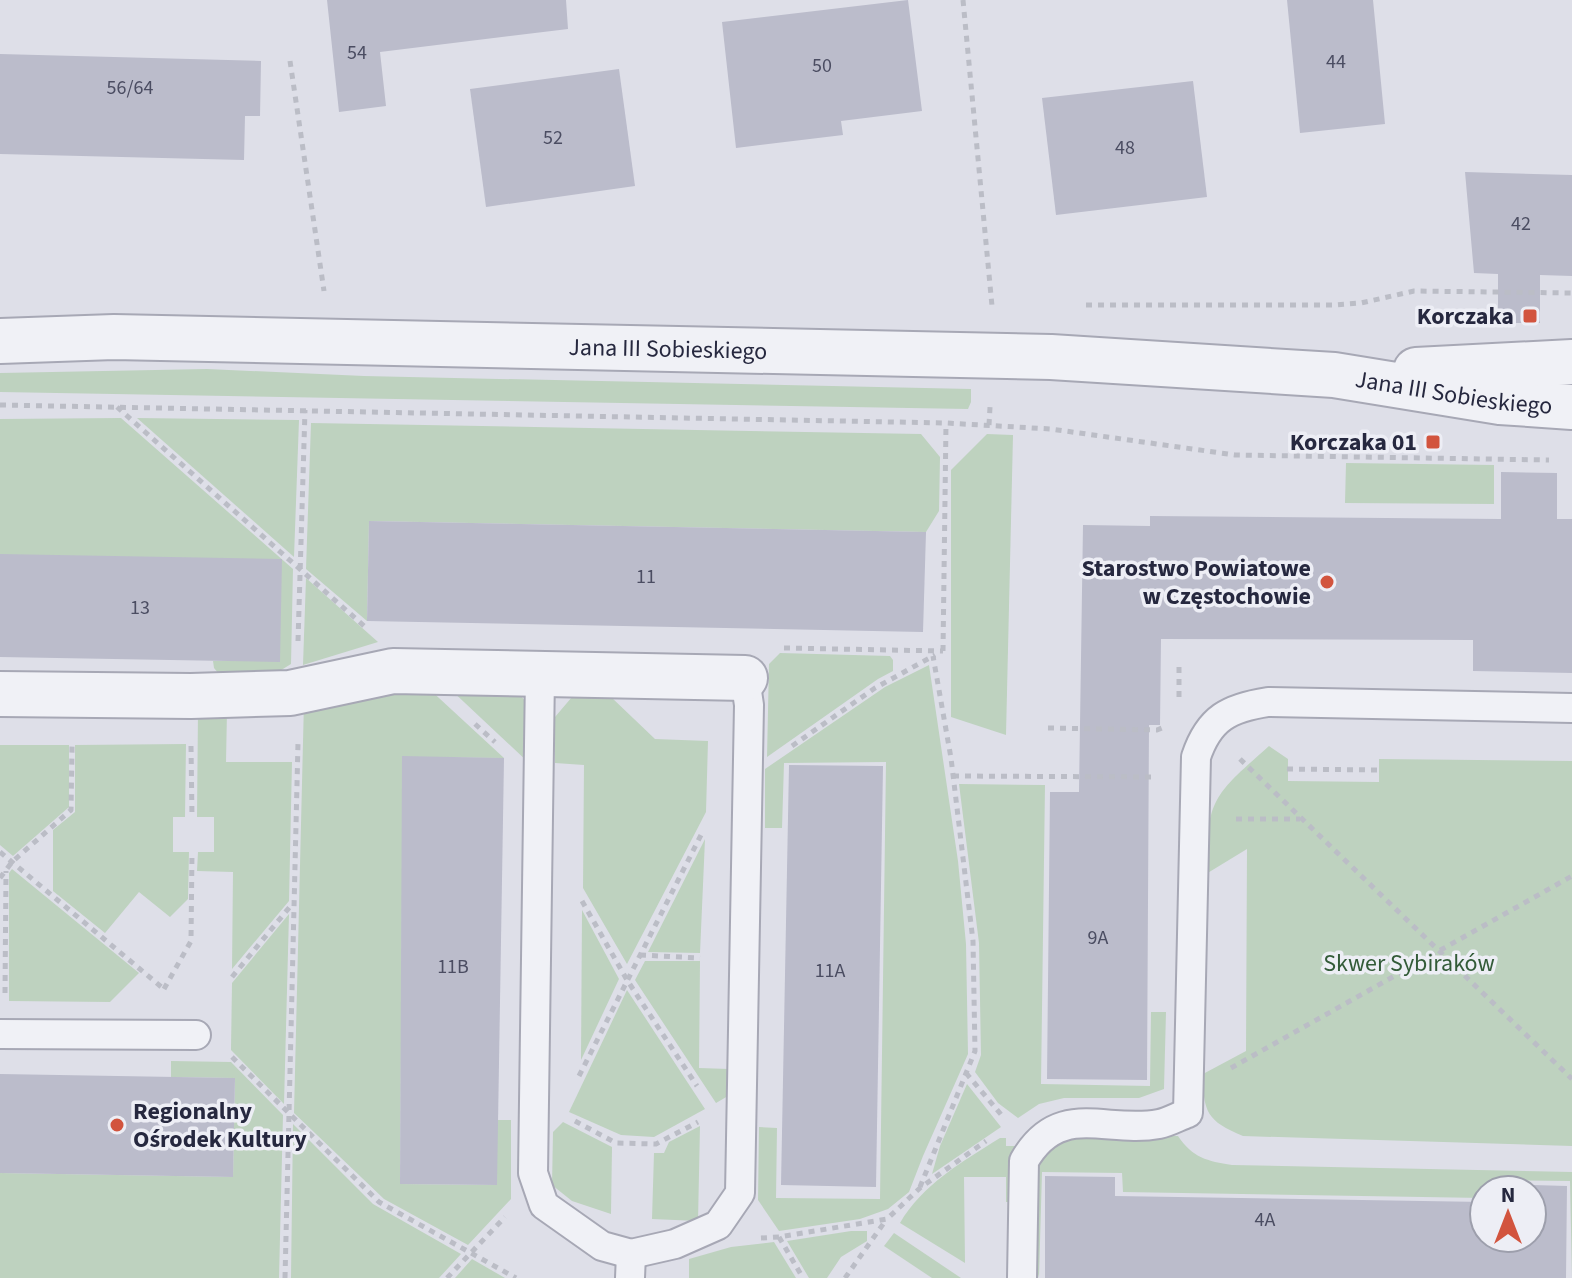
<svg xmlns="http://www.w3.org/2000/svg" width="1572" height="1278" font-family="'Source Sans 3',sans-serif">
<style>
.green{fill:#bed2bf}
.building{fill:#bbbccb}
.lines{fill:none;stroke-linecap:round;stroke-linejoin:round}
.service-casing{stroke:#a7a8b5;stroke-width:32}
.minor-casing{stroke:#a7a8b5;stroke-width:48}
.tertiary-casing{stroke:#a7a8b5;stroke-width:48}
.path{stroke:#bbbdc6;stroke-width:5;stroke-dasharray:6 6;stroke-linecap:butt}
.service{stroke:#f0f1f6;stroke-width:28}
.minor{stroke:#f0f1f6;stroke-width:44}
.tertiary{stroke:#f0f1f6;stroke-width:44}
.poi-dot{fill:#d2543e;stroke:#edeef5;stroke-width:3}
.labels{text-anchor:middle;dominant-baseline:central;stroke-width:7;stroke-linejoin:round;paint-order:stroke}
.number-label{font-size:20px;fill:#4b4d62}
.poi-label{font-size:24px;font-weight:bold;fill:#26283f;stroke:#edeef5;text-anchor:end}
.street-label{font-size:24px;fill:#26283f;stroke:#edeef5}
.park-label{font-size:24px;fill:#335b38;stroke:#edeef5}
</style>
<rect width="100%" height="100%" fill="#dedfe8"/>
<g class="green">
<polygon points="207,369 364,376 971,389 971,402 968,409 0,392 0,373"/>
<polygon points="121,418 293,569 291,664 278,672 220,675 214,668 213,661 280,661 0,554 0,419"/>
<polygon points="137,418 299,420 294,557"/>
<polygon points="311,423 921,434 940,457 939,511 926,532 369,521 367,621 306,569"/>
<polygon points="987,434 1013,435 1006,735 951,717 951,470"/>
<polygon points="1346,463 1494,465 1494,504 1345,503"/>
<polygon points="306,578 378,642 303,665"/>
<polygon points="780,653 890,656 893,660 893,671 878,679 767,757 769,664"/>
<polygon points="929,665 958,861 966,944 968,1054 923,1156 909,1192 888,1209 860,1219 779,1231 758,1200 759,1127 777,1128 776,1198 880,1199 886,762 784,763 782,828 765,828 765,769 885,687"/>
<polygon points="426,686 504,758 403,757 400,1184 497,1185 497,1120 511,1120 511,1199 468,1245 384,1199 294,1113 304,701"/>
<path d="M448,687C474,687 523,677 530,713C533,728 529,748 529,763Z"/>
<polygon points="572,697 611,697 655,739 708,741 706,812 627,964 583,888 584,765 555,763 555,717"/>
<polygon points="198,711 227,711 226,762 292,762 289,901 232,969 233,872 197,871 198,852 214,852 214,817 197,817"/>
<polygon points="186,744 185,817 173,817 173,852 189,852 188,899 170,917 139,892 105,933 53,891 53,830 75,812 75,745"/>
<polygon points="0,745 69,745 69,807 13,856 0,845"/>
<path d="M1269,746L1288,759V781L1379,782V759L1572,761V1146L1243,1136C1207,1121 1203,1112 1203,1074L1246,1051L1247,849L1206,874C1207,798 1213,796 1269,746Z"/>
<polygon points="959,784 1045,785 1041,1084 1150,1086 1151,1012 1166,1012 1164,1089 1139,1098 1064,1098 1039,1104 1018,1118 998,1103 975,1072 981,1055 979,943"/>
<polygon points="705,839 700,953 648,952"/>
<polygon points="12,869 139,973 110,1002 9,1001 9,873"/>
<polygon points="582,910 619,979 581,1060"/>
<polygon points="289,914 284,1104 231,1050 232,983"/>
<polygon points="645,961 700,961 699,1068 729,1069 728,1096 716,1103 635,980"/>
<polygon points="627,990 705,1109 654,1137 621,1135 569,1112"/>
<polygon points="171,1061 231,1062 283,1115 279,1278 0,1278 0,1173 233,1177 235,1078 171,1077"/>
<polygon points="967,1084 1001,1127 932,1174 940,1146"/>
<polygon points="563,1122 612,1147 611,1214 572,1201 552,1185 553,1132"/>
<polygon points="293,1124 373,1204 461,1254 439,1278 291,1278"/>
<polygon points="700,1126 698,1221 652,1219 654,1153 664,1153 669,1142"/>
<path d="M1075,1136H1178C1193,1158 1207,1161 1232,1165L1572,1172V1278L1570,1181L1491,1180L1490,1190H1484V1198L1123,1192L1122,1173L1042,1172L1039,1278C1034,1261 1031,1190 1036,1172C1040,1153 1059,1144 1075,1136Z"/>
<path d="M1000,1138H1006V1146H1020L1013,1202H1006V1177H964L965,1263L900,1223C922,1185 963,1161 1000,1138Z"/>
<polygon points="851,1231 867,1231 867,1241 841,1257 827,1278 809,1278 787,1241"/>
<polygon points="894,1233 961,1278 932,1278 884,1246"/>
<polygon points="774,1242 796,1278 689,1278 689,1259 731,1247"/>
<polygon points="472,1259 505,1278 455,1278"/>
</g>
<g class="building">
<polygon points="327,0 566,0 568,29 380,52 386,106 339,112"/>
<polygon points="908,0 922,111 841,121 843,135 736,148 722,22"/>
<polygon points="1287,0 1373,0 1385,124 1300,133"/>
<polygon points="0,54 261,61 260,116 245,116 244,160 0,154"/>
<polygon points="619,69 635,186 486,207 470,89"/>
<polygon points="1193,81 1207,197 1056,215 1042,98"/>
<polygon points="1465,172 1572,175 1572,276 1540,275 1540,323 1498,323 1498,274 1474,273"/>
<polygon points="1501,472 1557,473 1557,519 1572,519 1572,673 1473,671 1473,640 1161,639 1160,725 1149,725 1147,1080 1047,1079 1050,792 1079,792 1083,525 1150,526 1150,516 1501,519"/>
<polygon points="369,521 926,532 923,632 367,621"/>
<polygon points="0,554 282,559 280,662 0,657"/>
<polygon points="402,756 504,758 497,1185 400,1184"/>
<polygon points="789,765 883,766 876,1187 781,1185"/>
<polygon points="0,1074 235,1078 233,1177 0,1173"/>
<polygon points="1045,1176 1115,1177 1115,1196 1484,1202 1484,1238 1532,1238 1532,1190 1494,1190 1494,1184 1567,1186 1566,1278 1045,1278"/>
</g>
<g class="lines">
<defs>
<g id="service">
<polyline points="540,674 533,1173 544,1205 602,1246 631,1254 675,1244 718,1225 740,1193 749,705 745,678"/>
<polyline points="0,1034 196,1035"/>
<polyline points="630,1278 631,1254"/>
<path d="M1022,1278L1024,1161C1059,1100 1106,1134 1159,1124C1169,1122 1179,1116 1188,1113L1196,757C1209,718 1229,708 1268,702L1572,708"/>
</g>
<polyline id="minor" points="0,694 191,696 290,693 393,671 745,678"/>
<g id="tertiary">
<path id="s1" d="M0,341L114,337L1051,357L1334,375L1500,402L1572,407"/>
<polyline points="1416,370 1572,362"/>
</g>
</defs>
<use href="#service" class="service-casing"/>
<use href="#minor" class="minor-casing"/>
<use href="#tertiary" class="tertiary-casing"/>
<g class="path">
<polyline points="963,0 992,306"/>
<polyline points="290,61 324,291"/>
<polyline points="1086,305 1333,305 1361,303 1414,291 1572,293"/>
<polyline points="0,405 946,423 1051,429 1235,455 1549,460"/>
<polyline points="117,407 364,626"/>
<polyline points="989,425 990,407"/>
<polyline points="298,641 305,410"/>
<polyline points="784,648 943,651"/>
<polyline points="943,651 946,423"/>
<polyline points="1179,697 1179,664"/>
<polyline points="475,724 495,742"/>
<polyline points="1048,728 1157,730 1162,728"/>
<polyline points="191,746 192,817"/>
<polyline points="792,746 875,688 935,655"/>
<polyline points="1240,759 1572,1079"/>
<polyline points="1287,769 1379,770"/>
<polyline points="953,776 1152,777"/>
<polyline points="1236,819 1300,819"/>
<polyline points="0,852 165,990"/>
<polyline points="0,878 12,862 71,810 72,746"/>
<polyline points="582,901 627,980 697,1086"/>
<polyline points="640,955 700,958"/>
<polyline points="232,977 293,903"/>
<polyline points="164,989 191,941 192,852"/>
<polyline points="5,993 6,871"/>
<polyline points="232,1057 379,1202 516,1278"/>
<polyline points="1231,1068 1572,876"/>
<polyline points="966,1073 1004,1118"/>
<polyline points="579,1076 701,835"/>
<polyline points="575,1121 616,1143 656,1144 698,1122"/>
<polyline points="920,1187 975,1051 973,941 951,758 933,656"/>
<polyline points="779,1237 803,1278"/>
<polyline points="761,1238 779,1237 887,1219 920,1188 986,1141"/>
<polyline points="285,1278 298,743"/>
<polyline points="447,1278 505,1217"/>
<polyline points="845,1278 886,1220"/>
</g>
<use href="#service" class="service"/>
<use href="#minor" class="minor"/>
<use href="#tertiary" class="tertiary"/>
</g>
<g class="poi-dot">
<rect x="1522" y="308" width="16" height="16" rx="4"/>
<rect x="1425" y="434" width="16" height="16" rx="4"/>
<circle cx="1327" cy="582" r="8"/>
<circle cx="117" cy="1125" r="8"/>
</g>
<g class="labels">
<g class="number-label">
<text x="357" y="53">54</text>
<text x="1336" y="62">44</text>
<text x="822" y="66">50</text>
<text x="130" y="88">56/64</text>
<text x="553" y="138">52</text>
<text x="1125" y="148">48</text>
<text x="1521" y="224">42</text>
<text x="646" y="577">11</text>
<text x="140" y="608">13</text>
<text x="1098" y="938">9A</text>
<text x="453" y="967">11B</text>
<text x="830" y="971">11A</text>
<text x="1265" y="1220">4A</text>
</g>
<g class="poi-label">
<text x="1514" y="316">Korczaka</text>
<text x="1417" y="442">Korczaka 01</text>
<text x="1311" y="568">Starostwo Powiatowe<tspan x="1311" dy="28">w Częstochowie</tspan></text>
<text x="133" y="1111" text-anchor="start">Regionalny<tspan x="133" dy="28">Ośrodek Kultury</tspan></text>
</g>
<g class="street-label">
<text stroke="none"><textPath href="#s1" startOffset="668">Jana III Sobieskiego</textPath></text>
<text stroke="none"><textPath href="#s1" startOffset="1456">Jana III Sobieskiego</textPath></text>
</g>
<g class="park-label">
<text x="1409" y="963">Skwer Sybiraków</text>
</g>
</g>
<g transform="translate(1508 1214)"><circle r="38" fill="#edeef5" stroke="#9d9fac" stroke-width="2"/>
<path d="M0-6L14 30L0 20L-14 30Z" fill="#d2543e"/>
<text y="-12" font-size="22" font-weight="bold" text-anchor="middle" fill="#26283f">N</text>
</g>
</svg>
